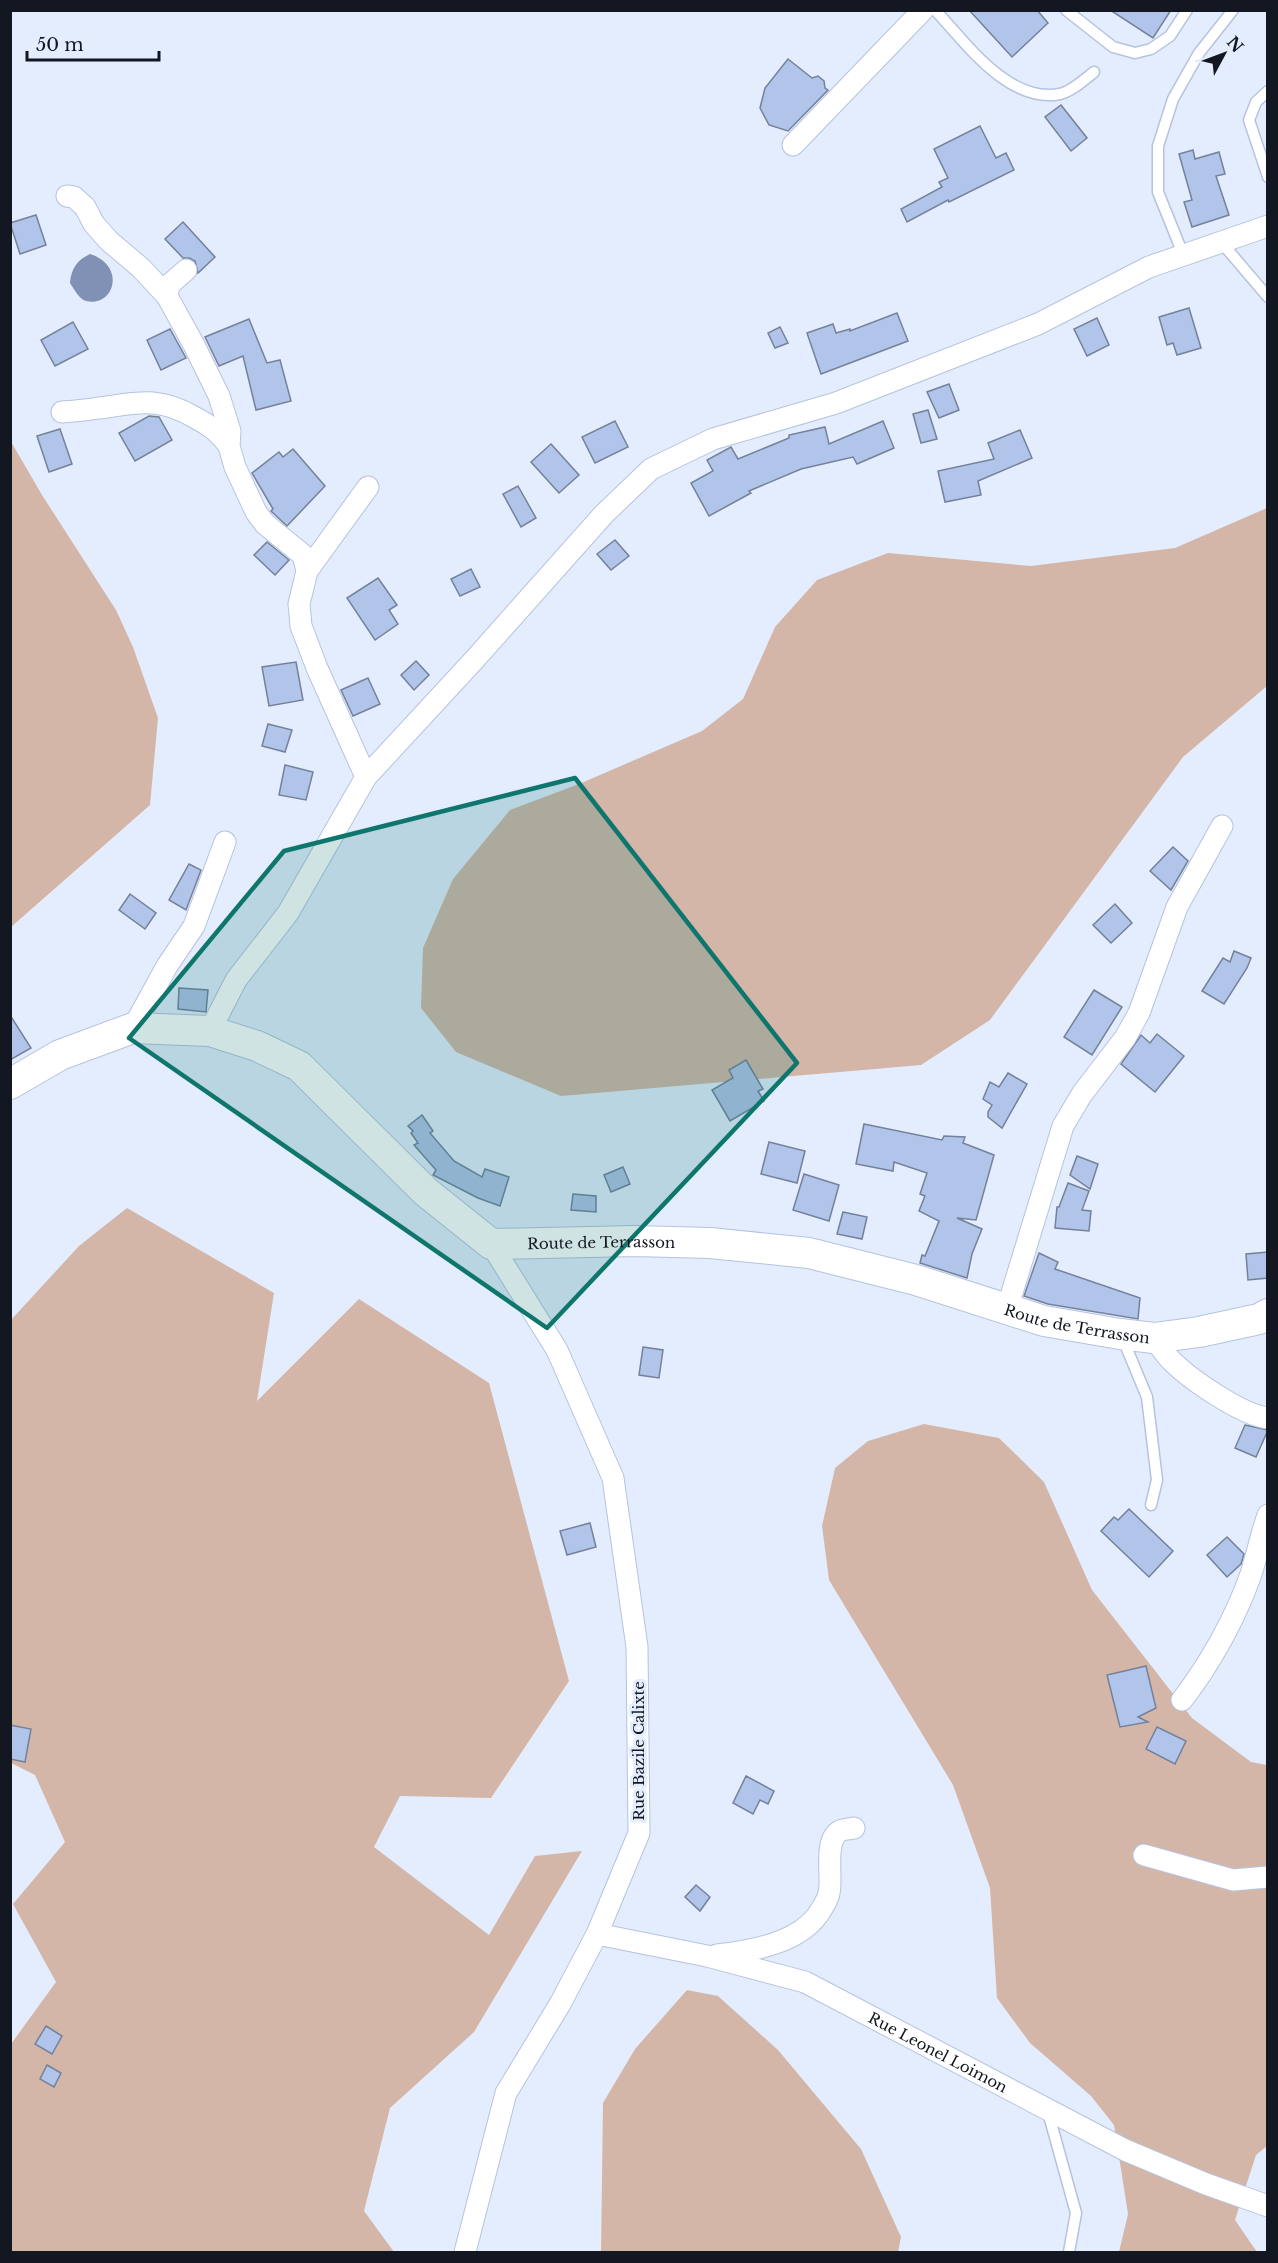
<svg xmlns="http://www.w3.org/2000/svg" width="1278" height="2263" font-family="'Libre Baskerville',serif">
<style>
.green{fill:#d4b6a9}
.water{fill:#8091b5}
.building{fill:#b1c4e9;stroke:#74819b;stroke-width:1.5}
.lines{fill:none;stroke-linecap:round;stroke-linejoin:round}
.lane-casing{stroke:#b5c3df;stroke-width:13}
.street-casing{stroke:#b5c3df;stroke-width:23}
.secondary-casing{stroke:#b5c3df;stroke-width:32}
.lane{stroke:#fff;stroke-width:10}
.street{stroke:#fff;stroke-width:21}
.secondary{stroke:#fff;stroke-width:30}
.marked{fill:#0f766e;fill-opacity:0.2;stroke:#0f766e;stroke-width:4.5;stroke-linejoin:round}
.labels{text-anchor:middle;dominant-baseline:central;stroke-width:6;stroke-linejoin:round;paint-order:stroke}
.street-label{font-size:15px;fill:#121721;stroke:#e4edfe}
</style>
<rect width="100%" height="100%" fill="#e4edfe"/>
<g class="green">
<polygon points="10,440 42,495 116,610 133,647 158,718 150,805 11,927"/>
<polygon points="1267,508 1267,686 1183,757 990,1020 921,1065 561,1096 456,1052 421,1008 423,948 453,879 510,810 579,784 702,731 743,699 775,627 817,580 888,553 1031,566 1175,548"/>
<polygon points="127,1208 274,1293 257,1401 359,1299 489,1383 569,1681 491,1798 400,1796 374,1847 489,1935 535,1856 582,1851 474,2032 390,2108 364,2211 394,2252 11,2252 11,2044 56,1982 13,1904 65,1842 35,1775 11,1763 10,1321 79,1246"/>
<polygon points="924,1424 999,1438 1044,1482 1092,1590 1192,1718 1251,1762 1267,1765 1267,2146 1256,2155 1235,2220 1257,2252 1119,2252 1128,2214 1114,2125 1091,2096 1030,2043 997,1998 990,1888 953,1785 829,1580 822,1526 835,1468 868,1441"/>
<polygon points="687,1990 718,1996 778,2050 861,2149 901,2237 898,2252 601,2252 603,2103 635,2049"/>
</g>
<path class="water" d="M90,254C127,266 114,308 86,301C79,299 74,289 70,283C71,269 77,260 90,254Z"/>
<g class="building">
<polygon points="969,10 1037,10 1048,23 1012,57"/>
<polygon points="1110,10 1171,10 1153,38"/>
<polygon points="788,59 812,78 818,76 824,81 825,88 828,90 788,131 769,125 760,108 765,88"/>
<polygon points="1061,105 1087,138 1071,151 1045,117"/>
<polygon points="980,126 996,158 1006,153 1014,170 949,202 948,200 907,222 901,209 942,187 939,182 948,178 934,149"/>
<polygon points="1193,150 1195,159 1219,152 1225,174 1216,176 1229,215 1192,227 1184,202 1192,200 1179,154"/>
<polygon points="36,215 46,245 20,254 10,223"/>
<polygon points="183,222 215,257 198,273 195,261 189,258 183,258 165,239"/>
<polygon points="1189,308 1201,348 1177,355 1173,343 1167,345 1159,317"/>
<polygon points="897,313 908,341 821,374 807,333 833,324 836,333 850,329 850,331"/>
<polygon points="1097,318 1109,345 1087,356 1074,329"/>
<polygon points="249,319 267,363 280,360 291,401 256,410 243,356 219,366 205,337"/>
<polygon points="73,322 88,349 55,366 41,340"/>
<polygon points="780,327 788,343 775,348 768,333"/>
<polygon points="170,329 186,358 161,370 147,340"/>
<polygon points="949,384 959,410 939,418 927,392"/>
<polygon points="928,410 937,439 921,443 913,414"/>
<polygon points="149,416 159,417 172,440 135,461 119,433"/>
<polygon points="615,421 628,447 595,463 582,437"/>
<polygon points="883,421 894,448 857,464 853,457 801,469 749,491 751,493 709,516 691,483 713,471 707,460 731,447 738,459 789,438 789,435 825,427 829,444"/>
<polygon points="60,429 72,464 49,472 37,436"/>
<polygon points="1020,430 1032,458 978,481 981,495 945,502 938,471 994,459 988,443"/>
<polygon points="551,444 579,475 559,493 531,462"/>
<polygon points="293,449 325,486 287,526 271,511 273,509 252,473 279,452 283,457"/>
<polygon points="518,486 536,518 521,527 503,494"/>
<polygon points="615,540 629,556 611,570 597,554"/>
<polygon points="267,542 289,560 275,575 254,555"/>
<polygon points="471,569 480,587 460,596 451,579"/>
<polygon points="378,578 397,605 389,610 398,624 375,640 347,598"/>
<polygon points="416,661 429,675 414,690 401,675"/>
<polygon points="296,662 303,700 269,706 262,667"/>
<polygon points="368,678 380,704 353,716 341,690"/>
<polygon points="268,724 292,730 285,752 262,746"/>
<polygon points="285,765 313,772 306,800 279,795"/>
<polygon points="1173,847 1188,861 1171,890 1150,871"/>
<polygon points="189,864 201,870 186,910 169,900"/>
<polygon points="130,894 156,913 145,929 119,910"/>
<polygon points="1115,904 1132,923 1111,943 1093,925"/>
<polygon points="1234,951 1251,958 1247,968 1224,1004 1202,991 1223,958 1230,962"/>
<polygon points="179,988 208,990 206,1012 178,1009"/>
<polygon points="1094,990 1122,1007 1092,1055 1064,1037"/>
<polygon points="10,1015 31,1048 10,1060"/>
<polygon points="1157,1034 1184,1056 1155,1092 1121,1064 1141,1035 1150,1043"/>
<polygon points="746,1060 763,1089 758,1091 764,1101 730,1121 712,1090 733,1078 729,1070"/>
<polygon points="1008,1073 1027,1084 1002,1128 988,1117 988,1112 992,1105 983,1099 990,1082 999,1087"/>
<polygon points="422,1115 433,1131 430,1133 454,1161 482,1177 485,1169 509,1177 500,1206 478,1198 433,1175 436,1170 414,1145 418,1143 411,1133 413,1131 408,1126"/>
<polygon points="864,1124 942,1140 944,1136 965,1137 963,1143 994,1155 976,1220 957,1218 982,1229 972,1254 967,1278 920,1263 922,1255 925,1256 939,1221 919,1211 925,1196 920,1194 927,1173 894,1162 893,1171 856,1164"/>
<polygon points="769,1142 805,1151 797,1183 761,1174"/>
<polygon points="1077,1156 1098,1164 1090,1189 1070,1175"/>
<polygon points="623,1167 630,1184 611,1192 604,1175"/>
<polygon points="804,1174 839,1185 829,1221 793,1210"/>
<polygon points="1068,1183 1089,1191 1082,1210 1091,1211 1089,1231 1055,1228 1057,1207 1059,1207"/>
<polygon points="573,1194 596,1196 596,1212 571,1210"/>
<polygon points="843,1212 867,1217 862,1239 837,1234"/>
<polygon points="1268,1252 1268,1278 1248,1280 1246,1254"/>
<polygon points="1039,1253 1058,1262 1055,1269 1140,1298 1138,1319 1048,1304 1024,1296"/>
<polygon points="643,1347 663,1350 659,1378 639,1375"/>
<polygon points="1245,1425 1268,1430 1256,1457 1235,1448"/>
<polygon points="1129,1509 1173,1551 1149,1577 1101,1531 1114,1517 1118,1520"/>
<polygon points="590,1523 596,1547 567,1555 560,1531"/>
<polygon points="1227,1537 1244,1554 1241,1564 1227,1577 1207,1555"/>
<polygon points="1146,1666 1156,1708 1138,1717 1148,1722 1120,1727 1107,1675"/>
<polygon points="10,1725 31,1729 25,1762 10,1759"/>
<polygon points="1157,1727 1186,1741 1175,1764 1146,1749"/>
<polygon points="746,1776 774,1791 768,1804 760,1800 753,1814 733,1803"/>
<polygon points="696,1885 710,1897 700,1911 685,1897"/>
<polygon points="46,2026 62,2036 52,2054 35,2044"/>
<polygon points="47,2065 61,2073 54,2087 40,2079"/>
</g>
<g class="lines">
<defs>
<g id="lane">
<path d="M935,10C966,43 1009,104 1060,94C1071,92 1085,79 1094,72"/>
<polyline points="1066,10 1113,47 1135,53 1151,49 1170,36 1187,10"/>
<polyline points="1268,91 1256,102 1249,120 1268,177"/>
<polyline points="1221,242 1268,297"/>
<polyline points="1183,254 1158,192 1158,146 1173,99 1199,53 1233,10"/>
<polyline points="1122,1337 1147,1397 1157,1480 1151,1505"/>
<polyline points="1048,2112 1076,2213 1069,2252"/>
</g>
<g id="street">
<polyline points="793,145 923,10"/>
<polyline points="67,196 74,197 85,207 94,224 109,241 141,268 167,296 194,345 219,396 230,431 229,446 235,467 256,512 265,524 303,555 307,571 299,604 301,626 317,668 366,777"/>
<polyline points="167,296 169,285 186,270"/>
<path d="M62,412C75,411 87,410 99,408C137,403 158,396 194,417C209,425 218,431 229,446"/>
<polyline points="307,571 368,487"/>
<polyline points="133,1028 167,966 194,926 225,842"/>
<polyline points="210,1031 236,980 288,913 366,777 475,659 604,514 651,469 713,439 836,403 1038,324 1149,267 1268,226"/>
<polyline points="1007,1309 1063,1126 1082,1094 1125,1038 1139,1013 1177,907 1222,826"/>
<path d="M1154,1338C1158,1344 1163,1351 1168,1357C1186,1377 1241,1415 1268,1418"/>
<path d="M1182,1700C1210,1664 1236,1617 1251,1574C1257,1555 1261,1535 1268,1515"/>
<polyline points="1144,1855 1233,1880 1268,1877"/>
<path id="s1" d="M597,1934L707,1956L805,1982L1125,2150L1206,2184L1268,2206"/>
<path d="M717,1955C751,1951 802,1943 821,1910C824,1905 828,1899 829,1893C833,1878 823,1840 840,1831C843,1829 850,1829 854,1828"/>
<polyline points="465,2252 506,2093 560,2004 597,1934 639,1833 637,1647 613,1478 557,1350 491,1244"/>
</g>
<g id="secondary">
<path id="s2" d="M10,1084L60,1055L133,1028L210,1031L257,1046L299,1066L426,1192L491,1244L635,1241L710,1243L809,1253L916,1280L1044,1321L1120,1334L1154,1338L1199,1332L1259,1319L1268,1314"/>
</g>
</defs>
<use href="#lane" class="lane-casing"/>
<use href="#street" class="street-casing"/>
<use href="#secondary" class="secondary-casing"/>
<use href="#lane" class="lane"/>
<use href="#street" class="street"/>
<use href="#secondary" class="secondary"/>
</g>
<path class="marked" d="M575,778L797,1063L547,1328L129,1038L284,851Z"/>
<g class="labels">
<g class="street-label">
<text stroke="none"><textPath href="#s2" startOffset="681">Route de Terrasson</textPath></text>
<text stroke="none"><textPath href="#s2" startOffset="1167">Route de Terrasson</textPath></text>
<text transform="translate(638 1751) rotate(-90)">Rue Bazile Calixte</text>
<text stroke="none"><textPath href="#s1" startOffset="364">Rue Leonel Loimon</textPath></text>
</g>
</g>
<rect width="1278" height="2263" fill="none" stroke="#121721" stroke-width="24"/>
<g transform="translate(1224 54) rotate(49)" stroke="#e4edfe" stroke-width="4.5" paint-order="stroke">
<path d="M0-4.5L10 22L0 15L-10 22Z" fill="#121721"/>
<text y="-9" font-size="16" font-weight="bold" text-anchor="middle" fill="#121721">N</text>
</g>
<path d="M27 51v9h132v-9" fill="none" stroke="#121721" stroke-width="3"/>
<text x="36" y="51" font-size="18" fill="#121721" stroke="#e4edfe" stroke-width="4.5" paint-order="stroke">50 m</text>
</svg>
